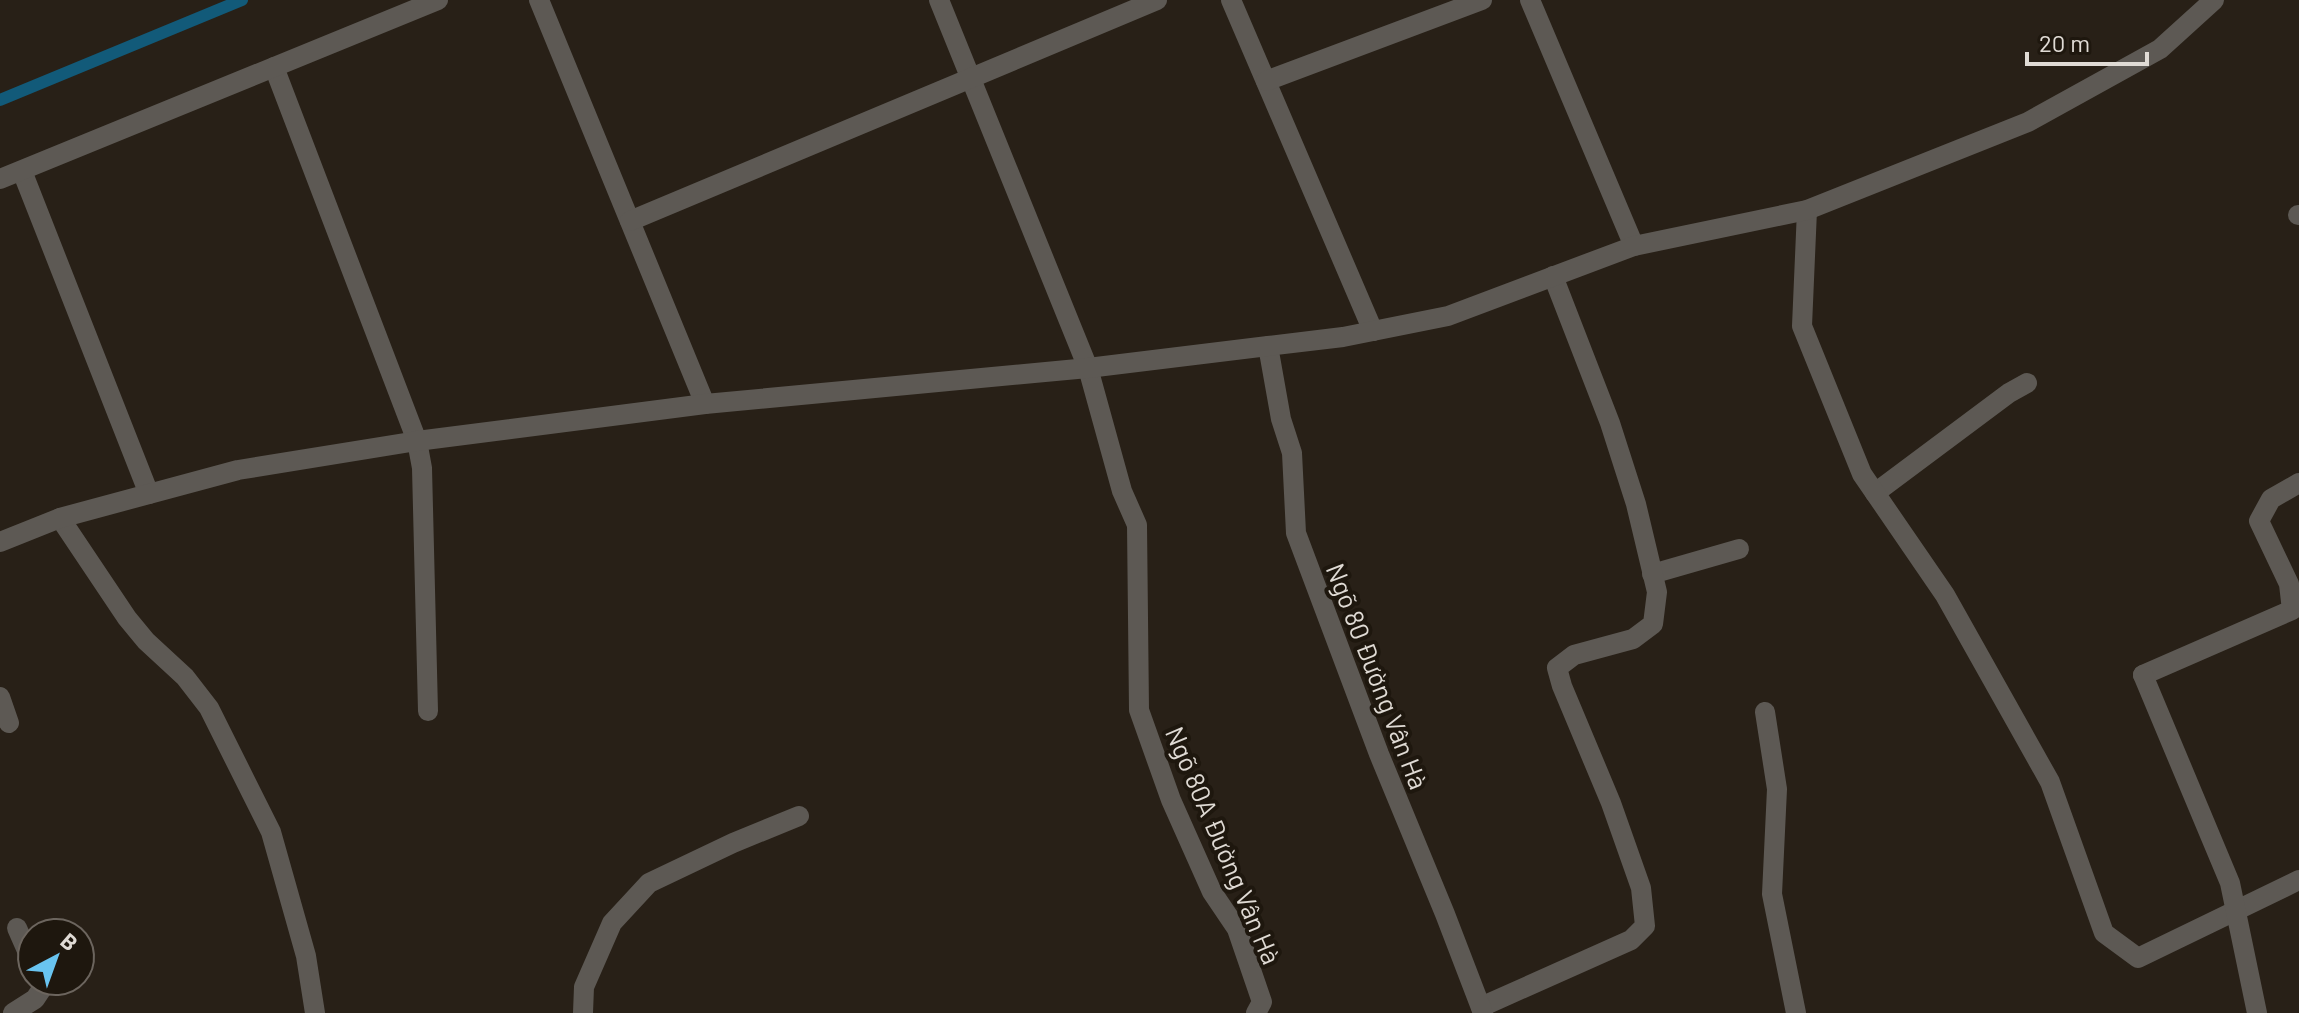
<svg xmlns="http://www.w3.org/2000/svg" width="2299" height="1013" font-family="Barlow,sans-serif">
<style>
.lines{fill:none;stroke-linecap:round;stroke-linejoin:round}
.stream{stroke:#125a79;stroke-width:12}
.service{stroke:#5d5954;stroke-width:20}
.minor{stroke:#5d5954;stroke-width:20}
.labels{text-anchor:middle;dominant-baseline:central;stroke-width:8;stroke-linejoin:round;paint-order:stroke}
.street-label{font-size:26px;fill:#e0dbd5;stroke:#1e170e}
</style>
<rect width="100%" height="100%" fill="#282017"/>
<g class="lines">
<polyline class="stream" points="0,100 242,0"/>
<g class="service">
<polyline points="1875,493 2009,393 2027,383"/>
<polyline points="1652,574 1739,549"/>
<polyline points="2143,675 2292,610 2289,584 2259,521 2271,499 2299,483"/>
<polyline points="1481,1007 1631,940 1645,926 1641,888 1611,803 1562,686 1557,668 1574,655 1633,639 1653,624 1657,592 1636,504 1610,423 1553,276"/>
</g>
<g class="minor">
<polyline points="539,0 705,404"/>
<polyline points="939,0 1088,368 1122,491 1137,525 1139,710 1171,800 1212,892 1237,929 1262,1002 1256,1013"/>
<polyline points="1231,0 1373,331"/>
<polyline points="1530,0 1634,246"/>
<polyline points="274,67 417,441 422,468 428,711"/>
<polyline points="1266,81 1482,0"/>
<polyline points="22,171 149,494"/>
<polyline points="0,179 438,0"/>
<polyline points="1807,210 1802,326 1862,474 1945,595 2050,782 2104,933 2138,958 2299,880"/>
<polyline points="2298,215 2299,215"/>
<polyline points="630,221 1157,0"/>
<polyline points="1268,346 1281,419 1292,453 1296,533 1379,754 1445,914 1483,1013"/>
<polyline points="60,518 127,618 146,641 185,677 209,708 271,832 306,956 315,1013"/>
<polyline points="0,542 60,518 238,470 417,441 705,404 1088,368 1268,346 1343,337 1448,316 1634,246 1807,210 2028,122 2160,49 2214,0"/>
<polyline points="2143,675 2230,883 2257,1013"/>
<polyline points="0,697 9,723"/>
<polyline points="1765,712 1777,789 1772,894 1796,1013"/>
<polyline points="17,928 32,962"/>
<polyline points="13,1013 35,999 43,987 40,981"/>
<polyline points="583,1013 584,987 612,923 649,883 733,843 799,816"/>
</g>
</g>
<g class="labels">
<g class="street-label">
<text transform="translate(1378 676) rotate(69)">Ngõ 80 Đường Vân Hà</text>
<text transform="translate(1224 845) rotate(67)">Ngõ 80A Đường Vân Hà</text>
</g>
</g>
<g transform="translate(56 957) rotate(41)"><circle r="38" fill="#1e170e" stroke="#6c655e" stroke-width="2"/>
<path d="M0-6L14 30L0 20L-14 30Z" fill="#69c4f0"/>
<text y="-12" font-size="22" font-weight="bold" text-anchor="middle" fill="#e0dbd5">B</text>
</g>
<path d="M2027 52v12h120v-12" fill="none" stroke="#e0dbd5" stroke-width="4"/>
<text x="2039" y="52" font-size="24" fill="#e0dbd5" stroke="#1e170e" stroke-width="6" paint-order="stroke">20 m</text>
</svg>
